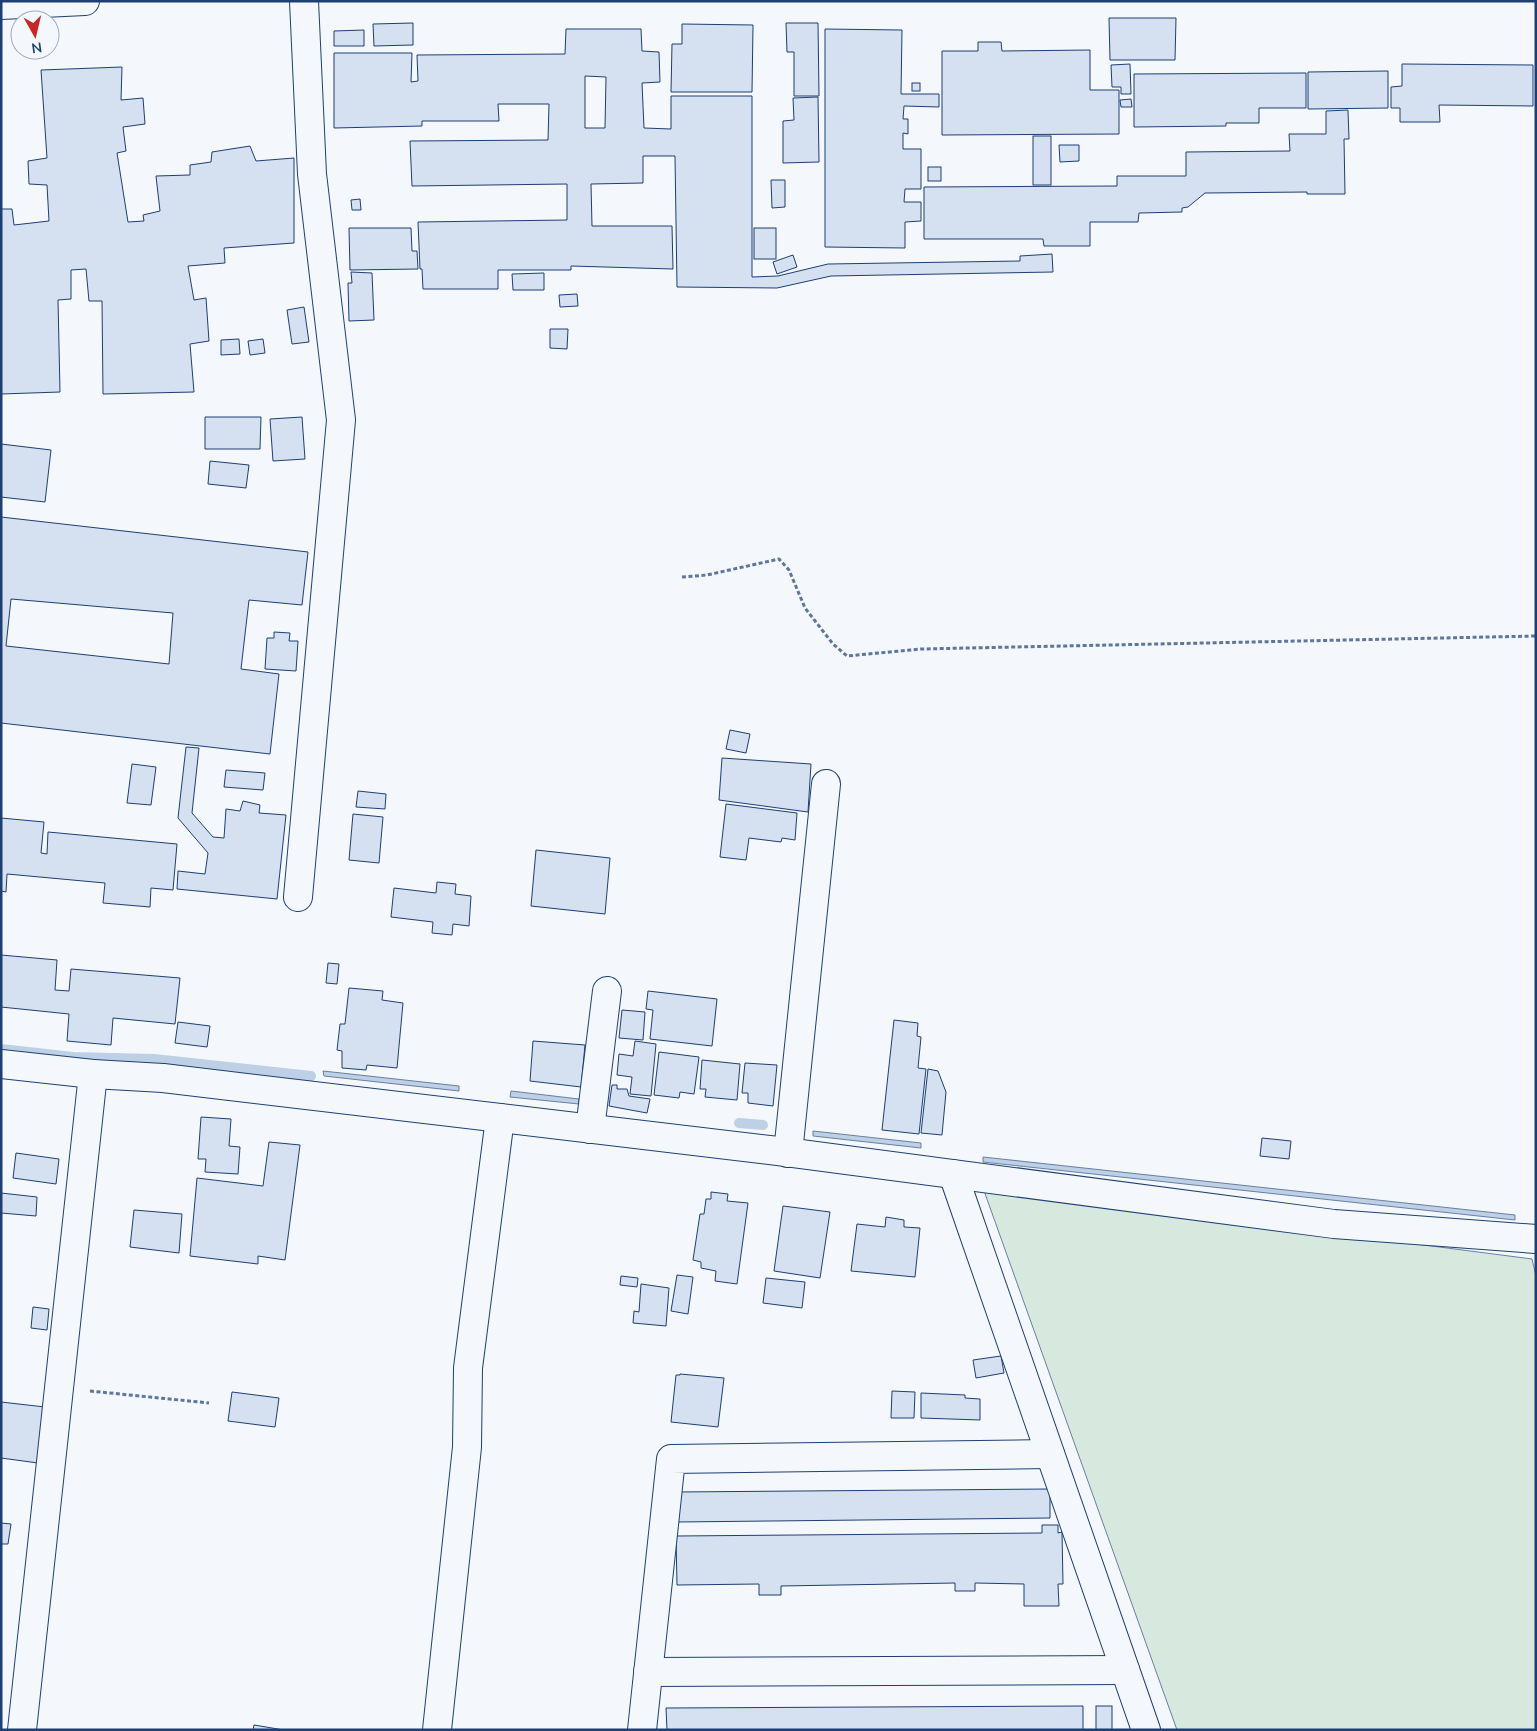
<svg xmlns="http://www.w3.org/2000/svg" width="1537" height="1731" font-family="'Nunito Sans',sans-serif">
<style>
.green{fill:#d7e8df;stroke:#687fa3}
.water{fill:#bed0e5;stroke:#687fa3}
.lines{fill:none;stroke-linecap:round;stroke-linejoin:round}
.stream{stroke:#bed0e5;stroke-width:10}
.building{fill:#d5e0f0;stroke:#1d3f73;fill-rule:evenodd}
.minor-casing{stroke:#1d3f73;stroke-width:30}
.path{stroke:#5e769c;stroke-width:3;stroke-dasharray:4 2.5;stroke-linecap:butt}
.minor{stroke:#f4f7fb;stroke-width:28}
</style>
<rect width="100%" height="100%" fill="#f4f7fb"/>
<polygon class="green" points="983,1188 1532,1259 1536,1276 1536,1730 1177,1730"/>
<g class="water">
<polygon points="323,1071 459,1086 459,1091 324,1076"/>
<polygon points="511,1091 579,1099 579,1104 510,1097"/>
<polygon points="813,1131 921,1143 921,1148 813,1136"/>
<polygon points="983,1157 1515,1215 1515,1220 983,1162"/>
</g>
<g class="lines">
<g class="stream">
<polyline points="1,1049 73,1057 154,1059 311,1076"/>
<polyline points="739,1123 763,1125"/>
</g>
</g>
<g class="building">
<polygon points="1109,18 1176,18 1175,60 1110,60"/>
<polygon points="413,23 413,45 374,46 373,24"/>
<polygon points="786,23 818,23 819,96 794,96 794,52 787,52"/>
<polygon points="682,24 753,25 752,92 671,92 672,44 682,44"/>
<path d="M566,29H641L642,51L659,52L660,82L642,83L644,128L671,129V96H752V277L778,276L828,264L1020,261V256L1052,254L1053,272L831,276L777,288L677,287L675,156H643V183L591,184L592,226H672L673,269L571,266V270H498V289H423L422,269H420L418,222L567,220V184L412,186L410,141L548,140L549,104H498L499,121H422V126L334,128V53H412L411,82L418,81L417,55L565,54ZM585,76L606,77L605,128H585Z"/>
<polygon points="825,29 902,30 901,94 939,94 939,107 904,106 903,119 908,119 908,134 903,133 903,149 921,149 921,189 905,189 904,202 921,202 921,221 905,222 905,248 825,247"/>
<polygon points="364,30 364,46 334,46 334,31"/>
<polygon points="978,42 1001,42 1002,51 1090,50 1090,90 1119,90 1119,134 942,135 942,51 978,51"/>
<polygon points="1130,64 1131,94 1121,94 1121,87 1112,87 1111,65"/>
<polygon points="1402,64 1533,65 1533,106 1439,105 1440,122 1400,122 1400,108 1391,108 1391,87 1402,86"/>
<polygon points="122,67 121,100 143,98 145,124 123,127 126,151 117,153 128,222 144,221 143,215 160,211 156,176 190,175 190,165 211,162 212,152 250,146 256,161 294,158 294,243 224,248 225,263 188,266 194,300 206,298 209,341 190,344 194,392 103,394 102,301 89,301 86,269 71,270 71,299 58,300 60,392 1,394 1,209 12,209 14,225 49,221 47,185 29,184 28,161 47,158 41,70"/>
<polygon points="1388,71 1388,108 1308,109 1308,72"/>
<polygon points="1306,73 1306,108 1259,108 1259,123 1226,123 1226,126 1134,127 1134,74"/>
<rect x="912" y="83" width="8" height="8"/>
<polygon points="818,97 819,162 783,163 783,121 794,120 793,98"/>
<polygon points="1131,99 1132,107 1121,107 1120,100"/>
<polygon points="1348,110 1349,139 1344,139 1345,194 1307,194 1307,192 1205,193 1188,207 1182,208 1182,212 1139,213 1138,222 1090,222 1090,246 1044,246 1043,239 924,239 924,187 1117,186 1117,176 1186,176 1186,152 1290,151 1289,134 1326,134 1326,111"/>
<rect x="1033" y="136" width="18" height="49"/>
<polygon points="1059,145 1079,145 1079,161 1060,162"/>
<rect x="928" y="167" width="13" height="14"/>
<polygon points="771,180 785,180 785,207 772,208"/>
<polygon points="360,199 361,210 352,210 351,200"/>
<polygon points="349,228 411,228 412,251 417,251 418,269 350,270"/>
<rect x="754" y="228" width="22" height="31"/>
<polygon points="793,255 797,267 777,274 773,262"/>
<polygon points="351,272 372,273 374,320 349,321 348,283 352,283"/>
<polygon points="544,273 544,290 513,290 512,274"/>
<polygon points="577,294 578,306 560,307 559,295"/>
<polygon points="304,307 309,342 292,344 287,310"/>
<polygon points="550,329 568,329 567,349 550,348"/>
<polygon points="239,339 240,354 221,355 221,340"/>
<polygon points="263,339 265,353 250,355 248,341"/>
<polygon points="205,417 261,417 260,449 205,449"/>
<polygon points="302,417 305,459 273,461 270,419"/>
<polygon points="1,444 51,450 45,502 1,497"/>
<polygon points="210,461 249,465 246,488 208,484"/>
<path d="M1,517L308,552L302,605L249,600L241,669L279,674L270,754L1,723ZM11,599L173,613L169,664L6,646Z"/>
<polygon points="274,632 290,633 289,641 298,641 296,671 265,669 267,638 274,638"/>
<polygon points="730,730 750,734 746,753 726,749"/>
<polygon points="186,747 199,748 192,813 213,837 224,838 226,809 240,811 243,801 260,805 259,813 286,815 277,899 177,889 178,871 205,874 208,853 178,818"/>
<polygon points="722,758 811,764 808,812 719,800"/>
<polygon points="132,764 156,767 151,805 127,803"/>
<polygon points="226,770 265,773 263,790 224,787"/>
<polygon points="358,791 386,794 385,809 356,807"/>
<polygon points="726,804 797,813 795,840 782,838 781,842 749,838 746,860 720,857"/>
<polygon points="353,814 383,817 379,863 349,860"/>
<polygon points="1,818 44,822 41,853 47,854 48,832 177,844 173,890 151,888 150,907 103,903 105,883 7,874 6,892 1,891"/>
<polygon points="536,850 610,858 605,914 531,906"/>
<polygon points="437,882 456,884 455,894 471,896 469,926 453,924 452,935 432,933 433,922 391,917 394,888 436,893"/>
<polygon points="1,955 57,960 55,990 69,991 71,969 180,978 175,1024 113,1018 111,1045 67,1041 69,1014 1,1007"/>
<polygon points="328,963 339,964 337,984 326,983"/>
<polygon points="349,988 383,991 382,1000 403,1003 397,1068 367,1065 366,1070 342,1068 342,1051 337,1050 340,1024 345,1024"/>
<polygon points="648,991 717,999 712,1046 650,1039 653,1010 646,1009"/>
<polygon points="622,1010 645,1012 643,1040 619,1038"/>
<polygon points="894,1020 918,1023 917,1036 921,1037 918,1068 926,1069 919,1134 882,1130"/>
<polygon points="178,1022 210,1026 207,1047 175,1043"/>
<polygon points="533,1041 585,1045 581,1087 530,1081"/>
<polygon points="635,1041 656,1044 651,1096 630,1094 632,1077 617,1075 619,1054 633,1056"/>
<polygon points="659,1052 699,1057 694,1094 680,1092 679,1098 654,1095"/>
<polygon points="702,1060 740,1064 737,1100 705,1097 706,1089 700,1089"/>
<polygon points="745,1063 777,1065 773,1106 748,1103 748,1093 742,1093"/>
<polygon points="928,1069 938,1071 946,1092 942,1135 921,1133"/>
<polygon points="612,1085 617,1085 617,1089 627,1089 629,1096 650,1099 647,1113 609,1106"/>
<polygon points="201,1117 231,1119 229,1146 240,1147 238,1174 205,1172 206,1159 198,1159"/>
<polygon points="1262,1138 1291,1141 1289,1159 1260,1156"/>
<polygon points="269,1142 300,1145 285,1260 258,1256 258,1264 190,1256 197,1178 263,1186"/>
<polygon points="16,1153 59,1159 56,1184 13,1178"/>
<polygon points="711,1192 728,1194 727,1201 748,1203 737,1284 715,1281 716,1271 701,1268 701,1262 693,1260 700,1214 704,1214 706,1199 711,1199"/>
<polygon points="1,1193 37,1197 36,1216 1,1213"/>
<polygon points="783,1206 830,1212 820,1278 774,1271"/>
<polygon points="134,1210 182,1214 179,1253 130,1247"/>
<polygon points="886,1217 904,1220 904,1227 920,1228 915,1277 851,1271 857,1224 885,1227"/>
<polygon points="677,1275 693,1277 688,1314 671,1311"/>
<polygon points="621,1276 638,1278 637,1287 620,1285"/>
<polygon points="766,1278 805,1282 802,1308 763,1303"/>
<polygon points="641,1284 669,1288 666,1326 633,1323 634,1311 639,1312"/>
<polygon points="33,1307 49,1309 47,1330 31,1328"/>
<polygon points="1001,1356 1004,1373 976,1378 973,1360"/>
<polygon points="680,1374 724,1378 718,1427 671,1422 676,1375 680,1375"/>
<polygon points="892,1391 915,1392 914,1418 891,1418"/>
<polygon points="232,1392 279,1398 275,1427 228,1421"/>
<polygon points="921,1393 965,1395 965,1398 980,1399 980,1420 921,1418"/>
<polygon points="1,1402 45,1407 38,1463 1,1458"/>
<polygon points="1050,1489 1050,1518 677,1522 676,1492"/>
<polygon points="1,1523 11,1524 8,1544 1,1544"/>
<polygon points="1042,1525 1058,1525 1058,1533 1062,1532 1063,1584 1058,1584 1059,1606 1024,1606 1024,1584 975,1583 975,1591 955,1591 955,1583 781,1586 781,1595 759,1595 759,1584 677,1585 676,1536 1042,1533"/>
<polygon points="1083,1706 1083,1730 667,1730 666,1708"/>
<rect x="1096" y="1706" width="16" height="24"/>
<polygon points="254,1725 284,1730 253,1730"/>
</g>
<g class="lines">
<defs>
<g id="minor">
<polyline points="1,5 85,1"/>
<polyline points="298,897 341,420 312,174 304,1"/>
<polyline points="1,1064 93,1074 163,1078 778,1151 1334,1224 1536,1239"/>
<polyline points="590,1129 607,991"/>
<polyline points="788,1153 826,784"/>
<polyline points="953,1174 1146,1730"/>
<polyline points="648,1672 1125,1670"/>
<polyline points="22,1730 93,1074"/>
<polyline points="437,1730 467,1447 468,1368 500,1118"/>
<polyline points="642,1730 671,1459 1050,1454"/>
</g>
</defs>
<use href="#minor" class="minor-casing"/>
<g class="path">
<polyline points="682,577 707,575 779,559 789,570 805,608 833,644 847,656 921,649 1536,636"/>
<polyline points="90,1391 209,1403"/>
</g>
<use href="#minor" class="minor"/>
</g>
<rect width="1537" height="1731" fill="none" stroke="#1d3f73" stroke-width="5"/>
<g transform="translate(35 35) rotate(172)"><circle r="24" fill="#f4f7fb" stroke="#9eadc5"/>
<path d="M0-4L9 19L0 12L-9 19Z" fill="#c62828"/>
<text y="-8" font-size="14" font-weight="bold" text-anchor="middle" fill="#1d3f73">N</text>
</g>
</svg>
